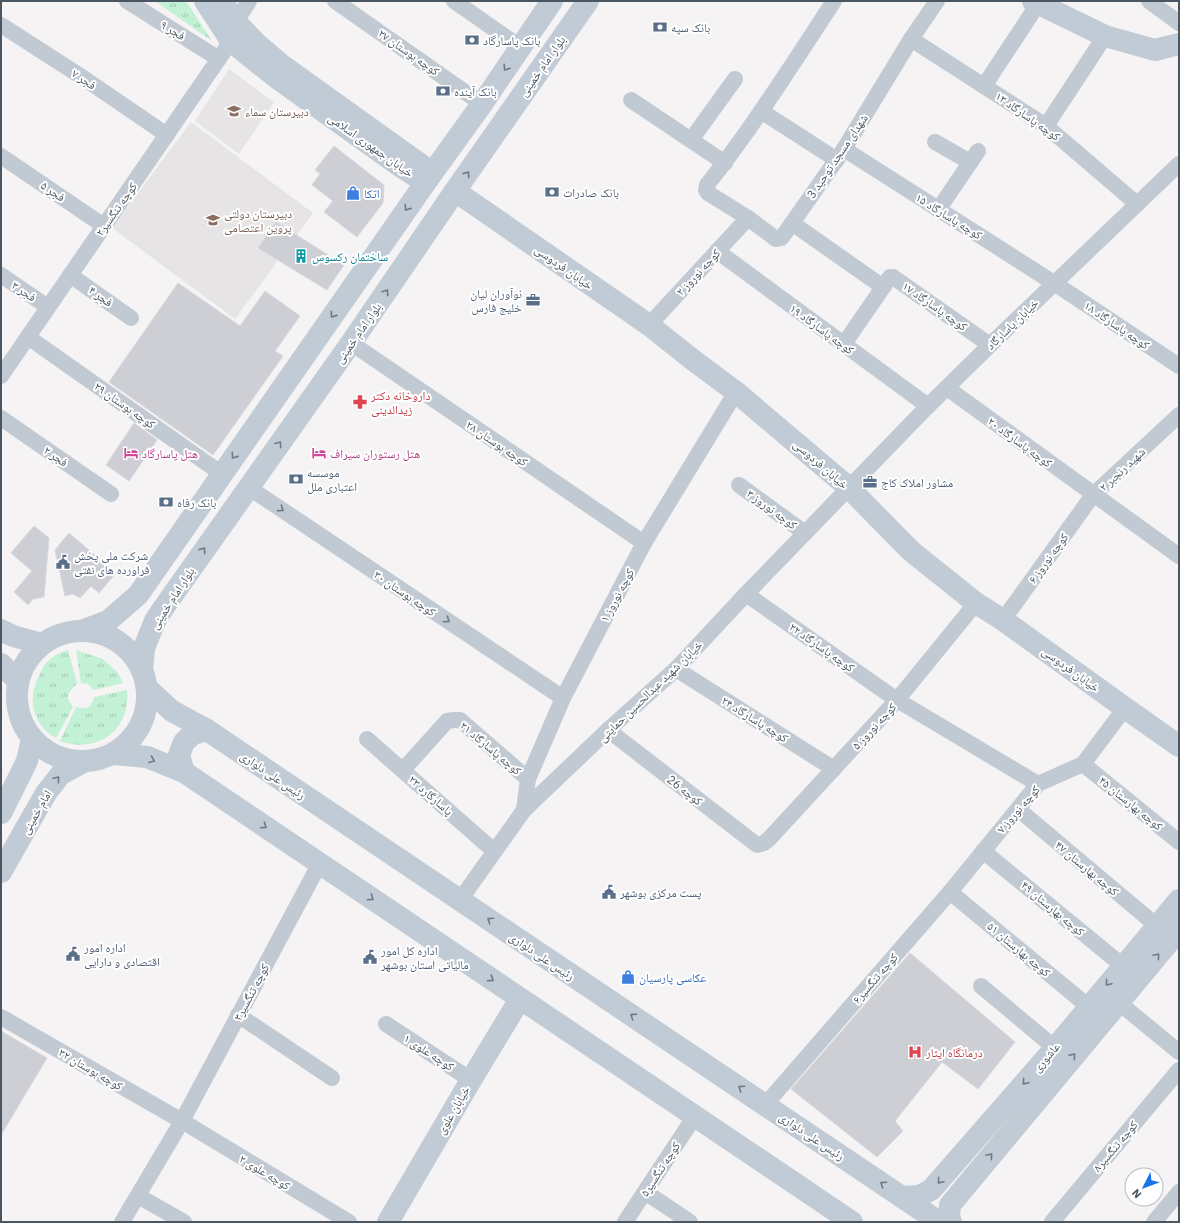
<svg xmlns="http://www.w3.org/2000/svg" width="1180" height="1223" font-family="'IBM Plex Sans','Noto Naskh Arabic',sans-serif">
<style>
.education{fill:#e6e4e5}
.grass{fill:url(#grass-tufts)}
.building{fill:#cdcfd5;stroke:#d7d9de}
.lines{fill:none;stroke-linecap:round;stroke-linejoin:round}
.street{stroke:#c1cad2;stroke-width:16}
.secondary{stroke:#c1cbd6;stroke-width:22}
.oneway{stroke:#6e7984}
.oneway2{stroke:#6e7983}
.labels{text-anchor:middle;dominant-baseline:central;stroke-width:4;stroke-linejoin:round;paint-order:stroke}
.service-label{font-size:12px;fill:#4e5e75;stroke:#fff;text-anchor:start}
.street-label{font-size:12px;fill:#4a5661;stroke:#fff}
.education-label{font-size:12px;fill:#785e54;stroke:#fff;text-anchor:start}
.shop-label{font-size:12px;fill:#366cbe;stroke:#fff;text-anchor:start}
.culture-label{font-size:12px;fill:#0d838f;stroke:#fff;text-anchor:start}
.health-label{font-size:12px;fill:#be3a42;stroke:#fff;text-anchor:start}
.hotel-label{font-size:12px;fill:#b23c85;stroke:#fff;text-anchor:start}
</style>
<defs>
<pattern id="grass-tufts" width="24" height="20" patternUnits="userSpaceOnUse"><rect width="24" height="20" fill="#c3f1d5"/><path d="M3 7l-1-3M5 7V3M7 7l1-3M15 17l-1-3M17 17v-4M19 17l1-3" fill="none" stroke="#a0c6b0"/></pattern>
</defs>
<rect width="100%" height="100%" fill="#f5f3f3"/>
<g class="education">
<polygon points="229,69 274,102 239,154 195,121"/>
<polygon points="191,122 313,213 235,319 112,228"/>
</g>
<g class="grass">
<polygon points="155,1 186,1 212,41"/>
<path d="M68,650L77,683L68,694V699L73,707L56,738C42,731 31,713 33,697C33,689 36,683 39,676C41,671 43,666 47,662C53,656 60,652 68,650Z"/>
<polygon points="76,650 103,659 118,673 123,683 94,690 88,684 81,683"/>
<path d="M127,690C128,697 127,705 125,712C117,740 87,751 60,741L76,707C85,710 93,707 94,697Z"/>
</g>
<g class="building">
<polygon points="334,146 384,185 383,203 357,237 324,212 333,201 312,185 320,174 315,170"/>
<polygon points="276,222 344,265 327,290 258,248"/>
<polygon points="178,283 240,326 265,291 300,316 275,351 283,356 213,455 109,382"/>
<polygon points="134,423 157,440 129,481 106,465"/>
<polygon points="34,526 49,538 44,597 33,599 28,605 14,592 32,571 11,553"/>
<polygon points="69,533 116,573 99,593 91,586 80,598 73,594 65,596 55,550"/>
<polygon points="910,953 1015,1042 978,1089 942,1062 895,1121 903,1131 877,1157 791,1089"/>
<polygon points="1,1031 47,1058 1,1135"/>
</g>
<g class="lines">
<g class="street">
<polyline points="127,1 219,59"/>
<polyline points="335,1 482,104"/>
<polyline points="454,1 520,47"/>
<path d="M834,1C793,63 753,127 707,185L706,190L708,193L748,218L776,239L781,238L783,236L844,149L911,39L937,1"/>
<polyline points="1149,1 1179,23"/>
<polyline points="236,22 249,1"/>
<polyline points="1,25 82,77 167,135"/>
<polyline points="911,39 1046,126 1137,204"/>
<polyline points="984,86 1038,4"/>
<polyline points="631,100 725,163"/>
<polyline points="761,111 837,160"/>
<polyline points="1046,126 1105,36"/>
<polyline points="691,140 735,79"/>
<polyline points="935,142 970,162"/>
<polyline points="844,149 1054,283 1179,366"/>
<polyline points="1,156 104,226"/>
<polyline points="938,210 978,151"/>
<polyline points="792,223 883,287"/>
<polyline points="717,251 928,406"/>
<polyline points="1,275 48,307"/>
<polyline points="70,275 131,318"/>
<polyline points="649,325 748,218"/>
<polyline points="28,337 222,474"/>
<polyline points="351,343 644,543"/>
<polyline points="844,344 890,277 893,277 990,345"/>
<polyline points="1,376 231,41"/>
<polyline points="947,388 1179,556"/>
<polyline points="1,418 111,494"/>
<polyline points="739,485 805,533"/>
<polyline points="248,487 563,698"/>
<polyline points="746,594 897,700 1038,784"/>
<polyline points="1003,620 1093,495 1179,415"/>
<polyline points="676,669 834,769"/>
<polyline points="608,730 757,845 764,843 769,839 897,700 976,603"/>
<polyline points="367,739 494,851"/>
<polyline points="1083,764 1179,842"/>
<polyline points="403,770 447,721 454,720 460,720 528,779"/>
<polyline points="1018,809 1157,926"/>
<polyline points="524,810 528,779 563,698 644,543 736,392"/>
<polyline points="983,851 1123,966"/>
<polyline points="950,892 1089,1007"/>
<polyline points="460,900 524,810 608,730 676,669 746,594 928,406 990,345 1179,164"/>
<polyline points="981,986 1055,1048"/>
<polyline points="1118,1002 1179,1052"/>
<polyline points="238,1015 332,1078"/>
<polyline points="1,1017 182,1121 349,1222"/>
<polyline points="386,1024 471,1080"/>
<polyline points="765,1105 950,892 1038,784 1083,764 1125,708"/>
<polyline points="645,1192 690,1222"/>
<polyline points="138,1196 184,1222"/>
<polyline points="122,1222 182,1121 320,863"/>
<polyline points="625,1222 695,1116"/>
<polyline points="1052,1222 1179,1070"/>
<polyline points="1154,1222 1179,1192"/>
</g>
<g class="secondary">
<polyline points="205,1 231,41 248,55 277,78 400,166 417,177 428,179 424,167 283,66 256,43 236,22 222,1"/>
<polyline points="1033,1 1105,36 1155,50 1179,44"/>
<polyline points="455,191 649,325 693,360 736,392 848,487 911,551 976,603 1003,620 1125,708 1179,746"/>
<polyline points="1,630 13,636 42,644"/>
<circle cx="82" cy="696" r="65"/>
<polyline points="81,631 108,621 138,595 428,179 482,104 552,1"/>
<polyline points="1,664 18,681"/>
<polyline points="142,670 144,648 155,621 162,610 351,343 455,191 588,1"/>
<polyline points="147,688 172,711 207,730 939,1222"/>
<polyline points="114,754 147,757 184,772 852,1222"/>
<polyline points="184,772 179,755 184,742 193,734 207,730"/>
<polyline points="1,813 27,761 32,739"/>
<polyline points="1,872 46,793 61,774 83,762"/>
<polyline points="902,1197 919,1196 931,1190 1055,1048 1179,900"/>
<polyline points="388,1222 471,1080 520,999"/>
<polyline points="951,1222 949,1217 950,1205 1179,930"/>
</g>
</g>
<defs><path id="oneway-chevron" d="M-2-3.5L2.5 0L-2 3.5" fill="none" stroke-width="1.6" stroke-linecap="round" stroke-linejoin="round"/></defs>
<g class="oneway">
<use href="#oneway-chevron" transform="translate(506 68) rotate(124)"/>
<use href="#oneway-chevron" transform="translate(467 174) rotate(-55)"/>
<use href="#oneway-chevron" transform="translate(407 208) rotate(125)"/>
<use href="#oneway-chevron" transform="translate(386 292) rotate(-56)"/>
<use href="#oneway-chevron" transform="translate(333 315) rotate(125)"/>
<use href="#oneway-chevron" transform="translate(279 444) rotate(-54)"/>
<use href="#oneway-chevron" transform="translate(234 456) rotate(125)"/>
<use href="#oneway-chevron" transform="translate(203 550) rotate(-55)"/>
<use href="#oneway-chevron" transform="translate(152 760) rotate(21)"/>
<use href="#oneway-chevron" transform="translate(57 779) rotate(-50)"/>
<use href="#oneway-chevron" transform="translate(264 826) rotate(34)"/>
<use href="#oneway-chevron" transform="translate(371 898) rotate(34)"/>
<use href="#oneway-chevron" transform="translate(490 920) rotate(-146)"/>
<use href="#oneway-chevron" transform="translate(1157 956) rotate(-50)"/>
<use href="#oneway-chevron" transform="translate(491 979) rotate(34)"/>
<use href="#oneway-chevron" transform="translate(1108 983) rotate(130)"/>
<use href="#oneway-chevron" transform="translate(633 1016) rotate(-146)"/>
<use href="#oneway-chevron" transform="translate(1073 1056) rotate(-50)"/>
<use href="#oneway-chevron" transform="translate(1025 1082) rotate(131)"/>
<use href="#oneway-chevron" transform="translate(741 1088) rotate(-146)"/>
<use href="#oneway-chevron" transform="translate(990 1156) rotate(-50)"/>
<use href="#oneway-chevron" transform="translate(940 1181) rotate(131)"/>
<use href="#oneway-chevron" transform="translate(883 1184) rotate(-146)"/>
</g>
<g class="oneway2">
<use href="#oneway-chevron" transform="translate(281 509) rotate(34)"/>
<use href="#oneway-chevron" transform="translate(447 620) rotate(34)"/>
</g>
<defs>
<symbol id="bank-bare" viewBox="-9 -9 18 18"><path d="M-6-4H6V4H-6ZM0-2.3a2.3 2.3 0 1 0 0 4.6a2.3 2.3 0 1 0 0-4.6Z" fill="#5c6f8a" stroke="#fff" stroke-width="2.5" paint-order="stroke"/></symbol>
<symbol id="school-bare" viewBox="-9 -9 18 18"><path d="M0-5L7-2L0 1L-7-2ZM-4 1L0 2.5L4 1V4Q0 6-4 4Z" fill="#8d6e63" stroke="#fff" stroke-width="2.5" paint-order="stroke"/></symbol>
<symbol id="shop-bare" viewBox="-9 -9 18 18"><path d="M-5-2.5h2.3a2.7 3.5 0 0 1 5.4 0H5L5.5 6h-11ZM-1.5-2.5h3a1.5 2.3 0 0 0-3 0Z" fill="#3f7fe0" stroke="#fff" stroke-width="2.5" paint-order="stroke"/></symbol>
<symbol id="building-bare" viewBox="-9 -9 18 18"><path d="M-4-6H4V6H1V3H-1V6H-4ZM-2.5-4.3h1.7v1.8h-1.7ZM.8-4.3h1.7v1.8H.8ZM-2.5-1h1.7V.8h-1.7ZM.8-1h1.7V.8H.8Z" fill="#0f9aa8" stroke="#fff" stroke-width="2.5" paint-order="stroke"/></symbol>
<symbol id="office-bare" viewBox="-9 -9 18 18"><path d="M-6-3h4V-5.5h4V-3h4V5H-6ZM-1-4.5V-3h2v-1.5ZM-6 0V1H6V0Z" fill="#5c6f8a" stroke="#fff" stroke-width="2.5" paint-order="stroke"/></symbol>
<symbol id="pharmacy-bare" viewBox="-9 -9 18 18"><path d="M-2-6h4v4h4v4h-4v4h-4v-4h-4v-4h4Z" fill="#e0444e" stroke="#fff" stroke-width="2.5" paint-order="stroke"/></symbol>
<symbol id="hotel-bare" viewBox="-9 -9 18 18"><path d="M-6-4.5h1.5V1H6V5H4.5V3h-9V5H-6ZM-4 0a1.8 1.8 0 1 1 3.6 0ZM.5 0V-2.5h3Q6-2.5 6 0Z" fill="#d1479c" stroke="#fff" stroke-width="2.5" paint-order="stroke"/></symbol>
<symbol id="civic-bare" viewBox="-9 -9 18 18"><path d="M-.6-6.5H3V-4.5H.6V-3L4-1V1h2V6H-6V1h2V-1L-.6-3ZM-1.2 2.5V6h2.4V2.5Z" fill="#5c6f8a" stroke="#fff" stroke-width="2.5" paint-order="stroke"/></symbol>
<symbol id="hospital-bare" viewBox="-9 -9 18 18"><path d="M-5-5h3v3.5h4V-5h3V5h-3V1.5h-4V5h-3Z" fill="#e0444e" stroke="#fff" stroke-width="2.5" paint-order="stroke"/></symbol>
</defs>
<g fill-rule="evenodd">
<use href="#bank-bare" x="650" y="17" width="20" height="20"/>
<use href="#bank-bare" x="462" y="30" width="20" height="20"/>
<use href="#bank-bare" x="433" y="81" width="20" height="20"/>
<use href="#school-bare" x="224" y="101" width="20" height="20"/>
<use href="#bank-bare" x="542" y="182" width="20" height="20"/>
<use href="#shop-bare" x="343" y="183" width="20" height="20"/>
<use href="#school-bare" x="203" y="210" width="20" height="20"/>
<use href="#building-bare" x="291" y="246" width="20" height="20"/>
<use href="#office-bare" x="523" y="290" width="20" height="20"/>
<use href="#pharmacy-bare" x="350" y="392" width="20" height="20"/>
<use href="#hotel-bare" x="121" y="443" width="20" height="20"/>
<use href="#hotel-bare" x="309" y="443" width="20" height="20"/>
<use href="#bank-bare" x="286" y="469" width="20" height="20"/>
<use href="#office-bare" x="860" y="472" width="20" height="20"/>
<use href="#bank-bare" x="156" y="492" width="20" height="20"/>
<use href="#civic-bare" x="53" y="552" width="20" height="20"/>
<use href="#civic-bare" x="599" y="882" width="20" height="20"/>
<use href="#civic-bare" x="63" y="944" width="20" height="20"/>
<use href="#civic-bare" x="360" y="947" width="20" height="20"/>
<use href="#shop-bare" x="618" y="967" width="20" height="20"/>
<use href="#hospital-bare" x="905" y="1042" width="20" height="20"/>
</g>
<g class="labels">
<g class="service-label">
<text x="671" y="27">بانک سپه</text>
<text x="483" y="40">بانک پاسارگاد</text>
<text x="454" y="91">بانک آینده</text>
<text x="563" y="192">بانک صادرات</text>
<text x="522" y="293" text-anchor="end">نوآوران لیان<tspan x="522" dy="14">خلیج فارس</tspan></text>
<text x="307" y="472">موسسه<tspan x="307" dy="14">اعتباری ملل</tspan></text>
<text x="881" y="482">مشاور املاک کاج</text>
<text x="177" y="502">بانک رفاه</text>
<text x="74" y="555">شرکت ملی پخش<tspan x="74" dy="14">فراورده های نفتی</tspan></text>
<text x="620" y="892">پست مرکزی بوشهر</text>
<text x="84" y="947">اداره امور<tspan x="84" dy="14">اقتصادی و دارایی</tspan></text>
<text x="381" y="950">اداره کل امور<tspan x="381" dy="14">مالیاتی استان بوشهر</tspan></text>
</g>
<g class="street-label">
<text transform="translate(173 30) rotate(32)">فجر ۹</text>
<text transform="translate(409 52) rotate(35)">کوچه بوستان ۲۷</text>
<text transform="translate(542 66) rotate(-55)">بلوار امام خمینی</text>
<text transform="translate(84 79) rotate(34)">فجر ۷</text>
<text transform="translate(1028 116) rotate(35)">کوچه پاسارگاد ۱۳</text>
<text transform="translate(371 145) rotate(35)">خیابان جمهوری اسلامی</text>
<text transform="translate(837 156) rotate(-56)">شهدای مسجد توحید 3</text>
<text transform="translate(53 191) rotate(34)">فجر ۵</text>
<text transform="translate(116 209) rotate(-55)">کوچه تنگسیر۲</text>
<text transform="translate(949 216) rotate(32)">کوچه پاسارگاد ۱۵</text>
<text transform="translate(564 267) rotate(35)">خیابان فردوسی</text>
<text transform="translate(698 272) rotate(-47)">کوچه نوروز ۲</text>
<text transform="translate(24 291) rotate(34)">فجر ۳</text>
<text transform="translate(101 296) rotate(36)">فجر ۴</text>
<text transform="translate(935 306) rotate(35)">کوچه پاسارگاد ۱۷</text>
<text transform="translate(1012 324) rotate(-44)">خیابان پاسارگاد</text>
<text transform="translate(1117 325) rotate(34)">کوچه پاسارگاد ۱۸</text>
<text transform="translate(822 329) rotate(36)">کوچه پاسارگاد ۱۹</text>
<text transform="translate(358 333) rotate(-55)">بلوار امام خمینی</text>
<text transform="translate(125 405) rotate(35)">کوچه بوستان ۲۹</text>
<text transform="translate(1020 442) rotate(36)">کوچه پاسارگاد ۲۰</text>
<text transform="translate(497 443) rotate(34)">کوچه بوستان ۲۸</text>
<text transform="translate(56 456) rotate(35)">فجر ۲</text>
<text transform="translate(821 464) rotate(41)">خیابان فردوسی</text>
<text transform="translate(1122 469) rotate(-43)">شهید رنجبر ۲</text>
<text transform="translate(772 509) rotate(36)">کوچه نوروز ۳</text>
<text transform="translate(1048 558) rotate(-54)">کوچه نوروز ۶</text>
<text transform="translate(405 593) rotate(34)">کوچه بوستان ۳۰</text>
<text transform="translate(617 595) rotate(-62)">کوچه نوروز ۱</text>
<text transform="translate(172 598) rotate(-57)">بلوار امام خمینی</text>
<text transform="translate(822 647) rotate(35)">کوچه پاسارگاد ۲۲</text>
<text transform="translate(1071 669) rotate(36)">خیابان فردوسی</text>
<text transform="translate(650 691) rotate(-44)">خیابان شهید عبدالحسین حمایتی</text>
<text transform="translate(755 719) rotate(32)">کوچه پاسارگاد ۲۴</text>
<text transform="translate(874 726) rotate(-47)">کوچه نوروز ۵</text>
<text transform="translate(491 748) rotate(40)">کوچه پاسارگاد ۲۱</text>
<text transform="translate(273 775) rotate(34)">رئیس علی دلواری</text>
<text transform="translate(685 790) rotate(38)">کوچه 26</text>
<text transform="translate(431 795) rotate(41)">پاسارگارد ۲۳</text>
<text transform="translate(1131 803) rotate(39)">کوچه بهارستان ۴۵</text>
<text transform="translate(1018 809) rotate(-49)">کوچه نوروز ۷</text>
<text transform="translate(36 812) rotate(-60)">امام خمینی</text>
<text transform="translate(1087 868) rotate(40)">کوچه بهارستان ۴۷</text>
<text transform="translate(1053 908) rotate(40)">کوچه بهارستان ۴۹</text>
<text transform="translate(1019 949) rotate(40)">کوچه بهارستان ۵۱</text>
<text transform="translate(542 956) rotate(34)">رئیس علی دلواری</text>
<text transform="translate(875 978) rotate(-49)">کوچه تنگسیر۶</text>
<text transform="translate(251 992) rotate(-62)">کوچه تنگسیر۳</text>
<text transform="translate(429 1052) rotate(33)">کوچه علوی ۱</text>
<text transform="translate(1046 1057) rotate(-49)">عاشوری</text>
<text transform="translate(91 1069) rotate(30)">کوچه بوستان ۳۲</text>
<text transform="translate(453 1110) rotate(-60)">خیابان علوی</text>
<text transform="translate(812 1136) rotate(34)">رئیس علی دلواری</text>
<text transform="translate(1115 1146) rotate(-50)">کوچه تنگسیر۸</text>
<text transform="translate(660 1169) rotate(-57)">کوچه تنگسیر۵</text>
<text transform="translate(265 1172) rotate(31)">کوچه علوی ۲</text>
</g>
<g class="education-label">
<text x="245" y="111">دبیرستان سماء</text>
<text x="224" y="213">دبیرستان دولتی<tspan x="224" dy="14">پروین اعتصامی</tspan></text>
</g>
<g class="shop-label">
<text x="364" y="193">اتکا</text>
<text x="639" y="977">عکاسی پارسیان</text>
</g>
<g class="culture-label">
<text x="312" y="256">ساختمان رکسوس</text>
</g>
<g class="health-label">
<text x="371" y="395">داروخانه دکتر<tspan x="371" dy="14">زیدالدینی</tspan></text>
<text x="926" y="1052">درمانگاه ایثار</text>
</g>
<g class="hotel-label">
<text x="142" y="453">هتل پاسارگاد</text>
<text x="330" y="453">هتل رستوران سیراف</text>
</g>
</g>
<rect width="1180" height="1223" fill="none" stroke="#4a5661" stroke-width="4"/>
<g transform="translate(1144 1187) rotate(228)"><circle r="19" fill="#ffffff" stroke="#b7bbc0"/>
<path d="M0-3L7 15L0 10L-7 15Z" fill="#1a73e8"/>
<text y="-6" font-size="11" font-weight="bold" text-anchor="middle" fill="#4a5661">N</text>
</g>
</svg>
